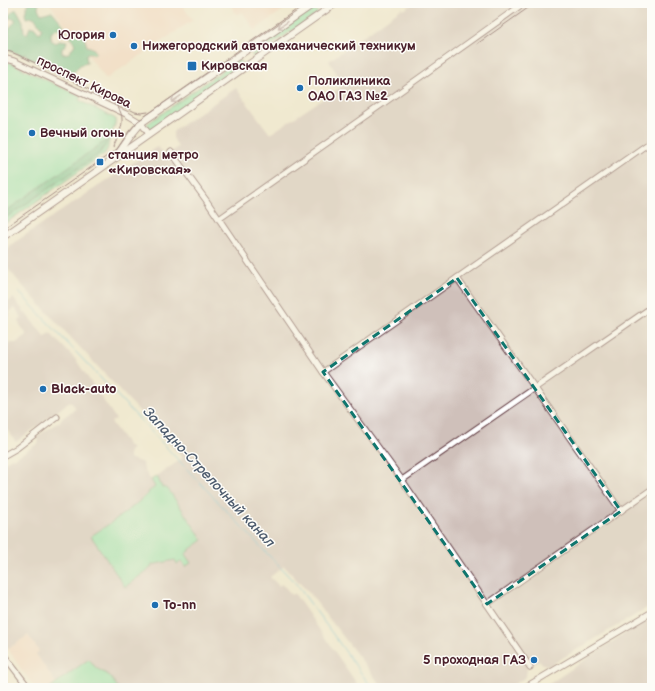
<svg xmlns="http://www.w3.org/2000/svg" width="655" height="691" font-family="'Balsamiq Sans',sans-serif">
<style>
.built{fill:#f3d4be}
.industrial{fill:#cfc0ba}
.green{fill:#88e2a8;stroke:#69806a}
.forest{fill:#6ec08c;stroke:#5c705c}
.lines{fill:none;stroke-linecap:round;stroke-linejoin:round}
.stream{stroke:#53b8d2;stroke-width:1}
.minor-casing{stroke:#633d44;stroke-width:7}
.major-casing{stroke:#633d44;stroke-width:8}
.minor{stroke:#fff;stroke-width:5}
.major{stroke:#fff;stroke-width:6}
.tram{stroke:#4a1f2b;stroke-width:1}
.rail{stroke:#4a1f2b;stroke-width:1}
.oneway{stroke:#ae9aa0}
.marked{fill:none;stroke:#0f766e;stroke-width:3;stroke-dasharray:8 5;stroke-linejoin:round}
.poi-dot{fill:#1f6fb2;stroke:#fdfcf7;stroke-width:1.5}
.labels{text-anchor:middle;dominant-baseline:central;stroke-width:3;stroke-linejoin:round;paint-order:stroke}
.poi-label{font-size:13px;font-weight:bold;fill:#4a1f2b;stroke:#fdfcf7;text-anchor:start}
.street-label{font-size:13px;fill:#4a1f2b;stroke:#fdfcf7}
.water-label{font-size:14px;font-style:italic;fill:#4e5c6e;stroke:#fdfcf7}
</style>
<rect width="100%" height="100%" fill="#fdfcf7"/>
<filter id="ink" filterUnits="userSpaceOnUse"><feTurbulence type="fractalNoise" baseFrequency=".025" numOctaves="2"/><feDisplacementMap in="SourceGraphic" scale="8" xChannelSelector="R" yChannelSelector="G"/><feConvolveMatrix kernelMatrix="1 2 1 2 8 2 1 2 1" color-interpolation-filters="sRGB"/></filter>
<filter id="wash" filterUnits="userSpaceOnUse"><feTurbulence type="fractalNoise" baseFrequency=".012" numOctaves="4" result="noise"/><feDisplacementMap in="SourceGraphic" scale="16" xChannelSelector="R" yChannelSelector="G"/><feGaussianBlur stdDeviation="0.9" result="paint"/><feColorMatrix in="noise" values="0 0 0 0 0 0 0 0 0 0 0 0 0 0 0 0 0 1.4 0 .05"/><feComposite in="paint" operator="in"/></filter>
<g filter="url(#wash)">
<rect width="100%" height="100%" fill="#f0e9d0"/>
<g class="built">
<polygon points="49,3 180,3 193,20 106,79"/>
<polygon points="229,3 293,3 255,30 242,12 237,15"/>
<polygon points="28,635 40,652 36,654 56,683 49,688 36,688 23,672 8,649"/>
</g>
<g class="industrial">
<polygon points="414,3 652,3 652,605 549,666 543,664 539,660 527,669 526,677 508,688 383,688 310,594 284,566 270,577 279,586 281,584 286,588 291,595 294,593 360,688 118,688 110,676 96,668 89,660 56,683 36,654 39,651 28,635 8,649 3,643 3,463 12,458 13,459 39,443 37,437 46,430 48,429 61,421 60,420 76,408 70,401 50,417 47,418 43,423 31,431 16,442 3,424 3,346 6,349 9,343 16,343 27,335 18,322 22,318 15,308 9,312 10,315 3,321 3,301 6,298 9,302 13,298 45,337 50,333 77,361 80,366 116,419 111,422 128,445 132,449 129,451 129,458 143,463 144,470 151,480 183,458 20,283 3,263 3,250 5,251 10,247 9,246 155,148 158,147 165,156 178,147 173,138 173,132 176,129 236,88 270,134 344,85 329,61 402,8 404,10"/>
<polygon points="652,616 652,688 543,688 631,629"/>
</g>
<g class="green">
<polygon points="314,7 318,13 254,57 252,56 252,54 272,39 273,36"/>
<path d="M3,61L11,63L81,97L79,100L116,119C115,128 111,133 109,141C108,146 108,149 105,153L3,225Z"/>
<polygon points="236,61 240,61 241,63 240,65 151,130 148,127 147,124 154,119"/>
<path d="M157,476L162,487L168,489L203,540L189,550V551L185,554L191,563L185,567L182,561L177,564L175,560L151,565L152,567L125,587L91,536C111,523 131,509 149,493L148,492L155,487L151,480Z"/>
<polygon points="89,659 96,668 110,676 118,688 49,688"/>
</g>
<g class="forest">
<path d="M28,3H39L38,8L41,14L52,11L63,24L66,32L64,33L62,30L56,29L51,33V40L56,43L61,40L67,41L65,47L62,48V54L69,53L75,44L71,39L70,35L77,32L84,37L87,46L93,48L96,52L94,55L90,53L86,55L87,63L80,65L73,73H69L66,77L27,57L26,54L22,56L10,50L3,48V35L5,39L9,36C7,28 9,28 15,22V19L9,18V15L14,10H17L23,21L24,32L27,34L30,27H34L39,33L42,29L34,17L26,18L25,14Z"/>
<polygon points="108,139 105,146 99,154 3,220 3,213"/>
</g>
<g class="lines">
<polyline class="stream" points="18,291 297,585 372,688"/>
</g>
</g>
<g filter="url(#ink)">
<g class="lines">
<defs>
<g id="minor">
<polyline points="3,58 14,61 126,114 141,123 149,134"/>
<polyline points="171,152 206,200 323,372 402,480 530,667"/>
<polyline points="219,219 391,98 524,3"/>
<polyline points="457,278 535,388 621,511"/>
<polyline points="323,372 652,141"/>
<polyline points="3,456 17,448 57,417"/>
<polyline points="402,480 652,307"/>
<polyline points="487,604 652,489"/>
<polyline points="3,654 29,688"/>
<polyline points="524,688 652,612"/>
</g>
<g id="major">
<polyline points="118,154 132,134 141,123 315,3"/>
<path d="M3,237C114,159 225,82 336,3"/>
</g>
</defs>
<use href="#minor" class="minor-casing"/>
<use href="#major" class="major-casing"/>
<use href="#minor" class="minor"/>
<use href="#major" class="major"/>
<g class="tram">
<polyline points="3,50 11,52 23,57 135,112 141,113 148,112"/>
<path d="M113,147C120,132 129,117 114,103"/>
<polyline points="3,229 83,173 117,149 129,131 138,121 306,3"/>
</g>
<polyline class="rail" points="477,44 535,3"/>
</g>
<defs><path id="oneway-shaft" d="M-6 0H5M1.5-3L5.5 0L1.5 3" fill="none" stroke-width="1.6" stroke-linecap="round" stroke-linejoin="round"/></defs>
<g class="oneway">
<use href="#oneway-shaft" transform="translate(283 25) rotate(146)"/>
<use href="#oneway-shaft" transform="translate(176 99) rotate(145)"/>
</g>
</g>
<path d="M0 0H655V691H0ZM457,278L621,511L487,604L323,372Z" fill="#f0e9d0" fill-opacity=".55" fill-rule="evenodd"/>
<path class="marked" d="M457,278L621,511L487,604L323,372Z"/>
<g class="poi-dot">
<circle cx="113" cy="35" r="4"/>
<circle cx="134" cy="46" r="4"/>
<rect x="187" y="61" width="10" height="10" rx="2"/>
<circle cx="300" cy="88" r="4"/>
<circle cx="32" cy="133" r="4"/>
<rect x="96" y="158" width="8" height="8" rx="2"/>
<circle cx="43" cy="389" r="4"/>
<circle cx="155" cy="605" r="4"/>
<circle cx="534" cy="660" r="4"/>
</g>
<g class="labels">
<g class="poi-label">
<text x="105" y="35" text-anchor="end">Югория</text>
<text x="142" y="46">Нижегородский автомеханический техникум</text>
<text x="201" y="66">Кировская</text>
<text x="308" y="81">Поликлиника<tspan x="308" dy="15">ОАО ГАЗ №2</tspan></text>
<text x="40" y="133">Вечный огонь</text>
<text x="108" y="155">станция метро<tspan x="108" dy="15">«Кировская»</tspan></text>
<text x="51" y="389">Black-auto</text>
<text x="163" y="605">To-nn</text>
<text x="526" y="660" text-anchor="end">5 проходная ГАЗ</text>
</g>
<g class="street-label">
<text transform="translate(84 82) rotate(26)">проспект Кирова</text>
</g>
<g class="water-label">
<text transform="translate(209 477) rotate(47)">Западно-Стрелочный канал</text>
</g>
</g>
<rect width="655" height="691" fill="none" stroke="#fdfcf7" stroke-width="16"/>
</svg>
